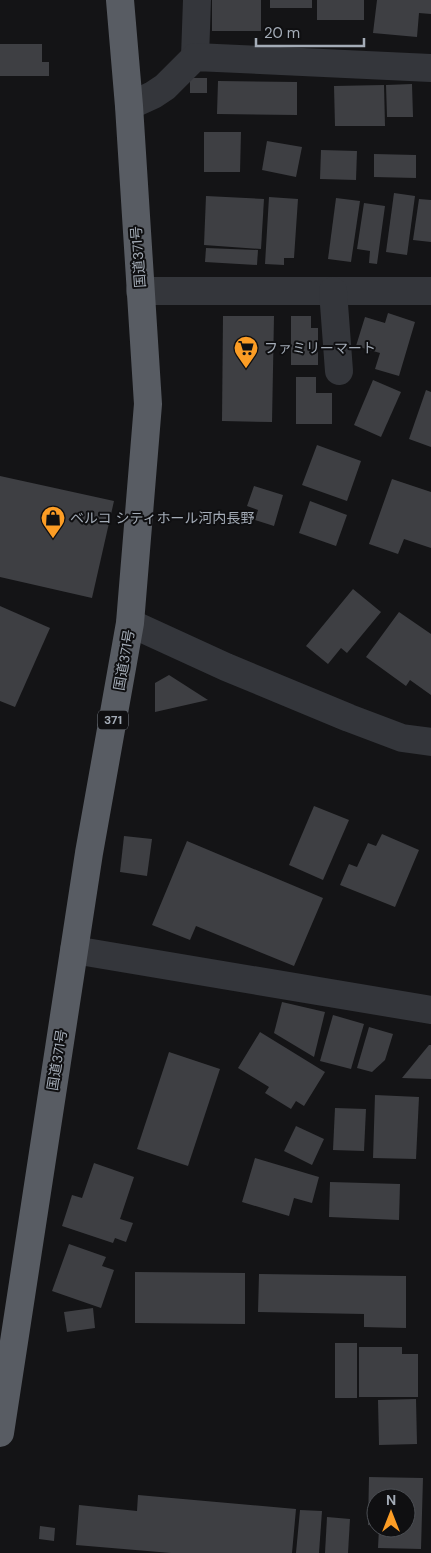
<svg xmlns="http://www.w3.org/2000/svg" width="431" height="1553" font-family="'DM Sans','Noto Sans JP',sans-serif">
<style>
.building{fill:#3e3f43}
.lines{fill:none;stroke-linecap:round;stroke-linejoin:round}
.minor{stroke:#34363b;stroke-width:28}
.tertiary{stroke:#34363b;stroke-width:28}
.trunk{stroke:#585c63;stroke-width:28}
.labels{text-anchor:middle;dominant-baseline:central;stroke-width:4;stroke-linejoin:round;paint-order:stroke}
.shield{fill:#0f0f11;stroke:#777d85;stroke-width:1}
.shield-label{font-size:12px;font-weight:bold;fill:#a4acb7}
.street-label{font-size:14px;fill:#a4acb7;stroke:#0f0f11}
.poi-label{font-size:14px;fill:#a4acb7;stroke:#0f0f11;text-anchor:start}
</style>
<rect width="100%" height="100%" fill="#141416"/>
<g class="building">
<rect x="212" y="0" width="49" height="31"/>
<rect x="270" y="0" width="42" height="8"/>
<rect x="317" y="0" width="47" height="20"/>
<polygon points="377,0 431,0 431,14 419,13 417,37 373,33"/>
<polygon points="0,44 42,44 42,62 49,62 49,76 0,76"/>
<rect x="190" y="78" width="17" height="15"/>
<polygon points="218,81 297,82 297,115 217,114"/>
<polygon points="412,84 413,117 387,117 386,85"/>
<polygon points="384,85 385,126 335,126 334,86"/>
<polygon points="204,132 241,132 240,172 204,172"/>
<polygon points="267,141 302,147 296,177 262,170"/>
<polygon points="321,150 357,151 356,180 320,179"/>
<polygon points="374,154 416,155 416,178 374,177"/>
<polygon points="394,193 415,196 407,255 386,252"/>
<polygon points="206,196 264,199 261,249 204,245"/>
<polygon points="269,197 298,199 294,258 284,258 284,265 265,264"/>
<polygon points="336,198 360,201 351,262 328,259"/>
<polygon points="419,199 431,200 431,242 413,240"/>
<polygon points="364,203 385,206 377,264 369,263 370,251 357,249"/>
<polygon points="206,248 258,250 257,265 205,262"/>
<polygon points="388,313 415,322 399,376 375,369 380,353 356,346 365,317 385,323"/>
<polygon points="223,316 274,316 272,422 222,421"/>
<polygon points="291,316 311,316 311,328 318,328 318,365 291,365"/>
<polygon points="296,377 316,377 316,393 332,393 332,424 296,424"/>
<polygon points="373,380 401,392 381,437 354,425"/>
<polygon points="426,390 431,392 431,447 409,439"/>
<polygon points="317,445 361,461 347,501 302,485"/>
<polygon points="0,476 114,501 92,598 0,577"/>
<polygon points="392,479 431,492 431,548 404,539 398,554 369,544"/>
<polygon points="254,486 283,495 274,526 255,520 258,510 247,506"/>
<polygon points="310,501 347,515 336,546 299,533"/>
<polygon points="353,589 381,612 347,653 341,648 328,664 306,646"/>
<polygon points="0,606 50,628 15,707 0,701"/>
<polygon points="399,612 431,634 431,695 410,680 406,686 366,657"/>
<polygon points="169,675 208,700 155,712 155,683"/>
<polygon points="314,806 349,820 323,880 289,865"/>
<polygon points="382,834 419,850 395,907 340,885 349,864 357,867 368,843 376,846"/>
<polygon points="124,836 152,839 147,876 120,872"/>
<polygon points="187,841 323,898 294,966 196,926 190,940 152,925"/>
<polygon points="282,1002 325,1012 314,1057 274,1033"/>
<polygon points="333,1015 364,1024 351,1069 320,1061"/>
<polygon points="369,1027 393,1034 385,1060 372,1072 357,1068"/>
<polygon points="260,1032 325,1072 304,1106 296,1101 291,1109 265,1093 269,1087 238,1068"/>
<polygon points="429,1045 431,1045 431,1079 402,1078"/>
<polygon points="169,1052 220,1069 188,1166 137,1149"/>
<polygon points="375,1095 419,1097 416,1159 373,1158"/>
<polygon points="335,1108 366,1109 364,1151 333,1150"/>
<polygon points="296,1126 324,1139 312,1165 284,1151"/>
<polygon points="255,1158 319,1177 312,1203 294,1198 289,1216 242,1202"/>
<polygon points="94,1163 134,1177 120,1219 133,1223 126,1242 115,1238 113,1243 62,1226 72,1195 82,1198"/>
<polygon points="330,1182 400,1184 399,1220 329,1217"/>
<polygon points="69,1244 106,1257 102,1266 114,1270 101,1308 52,1291"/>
<polygon points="135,1272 245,1273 245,1324 135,1323"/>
<polygon points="259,1274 406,1276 406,1328 364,1327 364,1314 258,1312"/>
<polygon points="93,1308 95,1328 67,1332 64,1312"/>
<rect x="335" y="1343" width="22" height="55"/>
<polygon points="359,1347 402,1347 402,1354 418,1354 418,1397 359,1397"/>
<polygon points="416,1399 417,1444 379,1445 378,1400"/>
<polygon points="369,1477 423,1478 421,1549 378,1548 379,1528 406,1528 406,1498 376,1498 376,1526 368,1525"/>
<polygon points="138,1495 296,1509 292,1553 171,1553 76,1545 79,1505 137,1511"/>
<polygon points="300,1510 322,1511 319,1553 296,1553"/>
<polygon points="327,1517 350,1519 348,1553 325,1553"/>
<polygon points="40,1526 55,1528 54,1541 39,1539"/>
</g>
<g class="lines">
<g class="minor">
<polyline points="195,57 197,0"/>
<polyline points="129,106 153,95 165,87 195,57 431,68"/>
<polyline points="140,291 431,291"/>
<polyline points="333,291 339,371"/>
<polyline points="74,950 431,1010"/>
</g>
<polyline class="tertiary" points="130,623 226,667 349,718 402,738 431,742"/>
<polyline class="trunk" points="0,1433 89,853 130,623 148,404 129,106 120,0"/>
</g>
<defs>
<symbol id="supermarket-pin" viewBox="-11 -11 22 30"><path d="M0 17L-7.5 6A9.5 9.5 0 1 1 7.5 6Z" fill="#fc9d25" stroke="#0f0f11"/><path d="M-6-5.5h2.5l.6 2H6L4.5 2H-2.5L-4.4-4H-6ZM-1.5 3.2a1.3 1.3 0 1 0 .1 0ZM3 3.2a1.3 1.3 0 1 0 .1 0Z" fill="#111"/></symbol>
<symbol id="shop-pin" viewBox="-11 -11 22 30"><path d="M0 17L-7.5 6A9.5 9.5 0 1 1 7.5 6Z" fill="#fc9d25" stroke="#0f0f11"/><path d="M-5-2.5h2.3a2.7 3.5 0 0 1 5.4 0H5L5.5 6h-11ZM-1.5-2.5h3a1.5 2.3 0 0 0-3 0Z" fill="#111"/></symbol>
</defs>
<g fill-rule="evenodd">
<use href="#supermarket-pin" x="232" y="334" width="28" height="38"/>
<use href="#shop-pin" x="39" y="504" width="28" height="38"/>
</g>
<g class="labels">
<rect class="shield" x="98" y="710.5" width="30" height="19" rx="4"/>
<g class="shield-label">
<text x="113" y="720">371</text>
</g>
<g class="street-label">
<text transform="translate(138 257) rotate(-94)">国道371号</text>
<text transform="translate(124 660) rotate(-80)">国道371号</text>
<text transform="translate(57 1060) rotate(-81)">国道371号</text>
</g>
<g class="poi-label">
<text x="264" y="348">ファミリーマート</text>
<text x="70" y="518">ベルコ シティホール河内長野</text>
</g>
</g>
<g transform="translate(391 1513)"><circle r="24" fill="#0f0f11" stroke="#4b4e53"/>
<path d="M0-4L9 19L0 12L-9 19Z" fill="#fc9d25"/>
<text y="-8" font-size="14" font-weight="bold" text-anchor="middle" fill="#a4acb7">N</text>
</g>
<path d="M256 38v8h108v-8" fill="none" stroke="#a4acb7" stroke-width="2.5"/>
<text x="264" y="38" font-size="15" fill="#a4acb7" stroke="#0f0f11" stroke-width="4" paint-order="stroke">20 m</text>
</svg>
